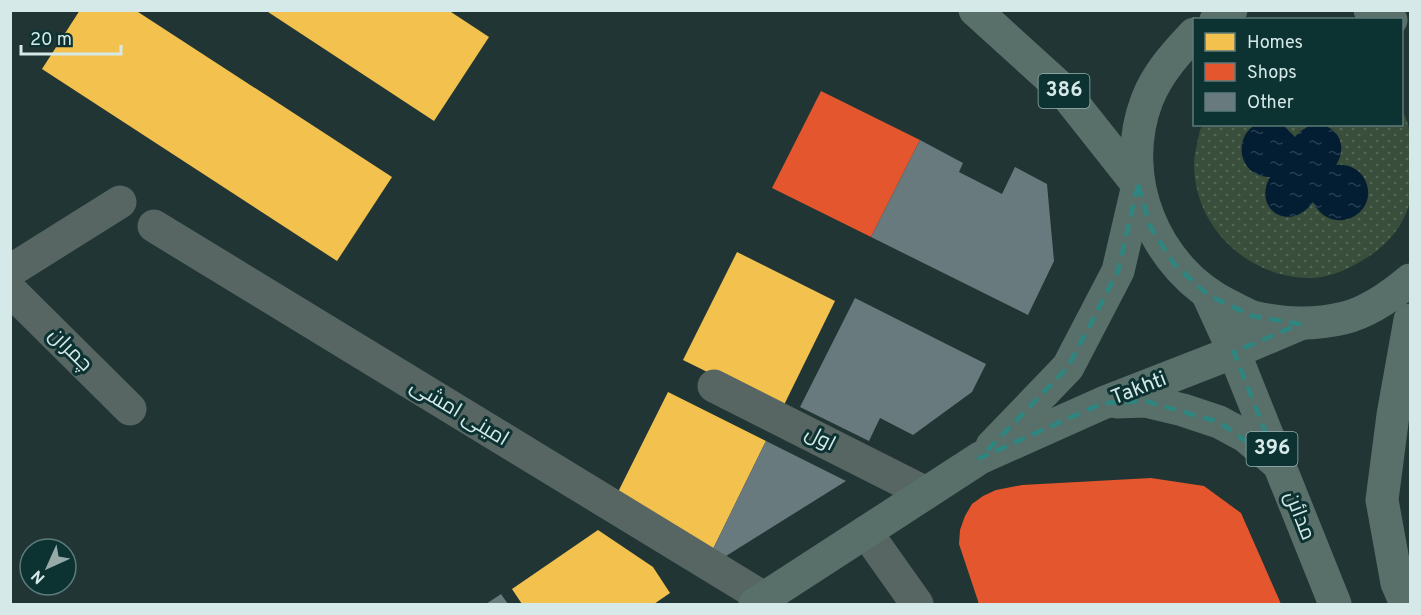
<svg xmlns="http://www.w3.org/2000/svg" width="1421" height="615" font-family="Overpass,Cairo,sans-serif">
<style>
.grass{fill:url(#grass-dots)}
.water{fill:url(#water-ripples)}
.homes{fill:#f2c14e}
.shops{fill:#e4572e}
.building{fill:#687a7d}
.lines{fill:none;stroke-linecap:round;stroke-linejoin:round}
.minor{stroke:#576662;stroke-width:33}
.major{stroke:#596f6a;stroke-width:33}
.marked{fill:none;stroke:#2d8780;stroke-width:4.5;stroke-dasharray:12 8;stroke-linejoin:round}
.labels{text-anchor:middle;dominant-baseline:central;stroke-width:6;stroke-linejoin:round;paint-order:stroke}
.shield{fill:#0c3232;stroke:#99b2b2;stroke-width:1.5}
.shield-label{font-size:20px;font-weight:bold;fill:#d6e9e9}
.street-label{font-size:21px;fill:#d6e9e9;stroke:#0c3232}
</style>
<defs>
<pattern id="grass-dots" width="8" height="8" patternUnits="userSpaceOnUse" patternTransform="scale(1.5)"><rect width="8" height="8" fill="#394f3c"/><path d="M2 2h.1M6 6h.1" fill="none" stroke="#556858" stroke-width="1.8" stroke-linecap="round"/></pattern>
<pattern id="water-ripples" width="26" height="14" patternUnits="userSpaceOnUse" patternTransform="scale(1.5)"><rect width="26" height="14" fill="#031d32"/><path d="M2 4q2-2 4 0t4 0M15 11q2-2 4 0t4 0" fill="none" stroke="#273e50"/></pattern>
</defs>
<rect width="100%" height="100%" fill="#203534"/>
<path class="grass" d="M1402,111C1413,127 1410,149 1410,168C1410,180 1413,194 1409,205C1403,226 1387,245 1368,257C1352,267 1333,277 1313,278C1251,280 1195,229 1194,166C1194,154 1198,141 1200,130L1203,125L1402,124Z"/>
<path class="water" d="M1255,125H1283L1295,137C1319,108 1355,136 1336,165C1347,164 1358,168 1364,178C1383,212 1332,240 1313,202C1290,234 1252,209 1270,177C1241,178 1231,140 1255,125Z"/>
<g class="homes">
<polygon points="80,10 135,10 392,177 337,261 42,69"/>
<polygon points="265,10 448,10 489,37 434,121"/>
<polygon points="737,252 835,301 782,409 683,360"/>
<polygon points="668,392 766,441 713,549 614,500"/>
<polygon points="598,530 653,567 670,593 654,604 522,604 512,589"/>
</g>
<g class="shops">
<polygon points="821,91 920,140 871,237 772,188"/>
<polygon points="1151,478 1204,486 1241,513 1281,604 979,604 959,544 960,530 965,516 972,504 983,496 996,490 1022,485"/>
</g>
<g class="building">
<polygon points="920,140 963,163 959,172 1002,194 1015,167 1047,184 1054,261 1028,315 871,237"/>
<polygon points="855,298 986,364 972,392 913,435 880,418 869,441 800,407"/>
<polygon points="766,441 846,481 726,556 713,549"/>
<polygon points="501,594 508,604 486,604"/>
</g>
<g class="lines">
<g class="minor">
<polyline points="154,226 764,598"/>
<polyline points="10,271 120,202"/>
<polyline points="10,290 130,409"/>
<polyline points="714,386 926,493"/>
<polyline points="866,532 917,604"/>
</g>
<g class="major">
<polyline points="975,10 1062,89 1138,185 1118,271 1068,367 992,446"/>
<polyline points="1370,10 1391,20"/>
<polyline points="1216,20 1231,10"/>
<path d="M1194,34C1175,54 1157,74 1147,100C1117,178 1155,269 1228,305C1236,309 1245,314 1253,317C1282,324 1315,325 1344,318C1369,312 1391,296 1410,280"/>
<polyline points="1208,295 1234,352 1335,604"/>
<polyline points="1117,402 1145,401 1183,410 1219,422 1245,436 1277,463"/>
<polyline points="755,604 980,458 1103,403 1234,352 1300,324"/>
<polyline points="1406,604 1397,583 1382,500 1393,415 1410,320"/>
</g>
</g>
<path class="marked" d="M1138,185L1151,228L1175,265L1208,295L1252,316L1300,324L1234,352L1278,464L1219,422L1145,401L1103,403L980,458L1068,367L1118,271Z"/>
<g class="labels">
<g class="shield">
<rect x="1038.5" y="74" width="51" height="34" rx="4.5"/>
<rect x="1246.5" y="432" width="51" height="34" rx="4.5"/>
</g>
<g class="shield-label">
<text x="1064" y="91">386</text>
<text x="1272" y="449">396</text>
</g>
<g class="street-label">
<text transform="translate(70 350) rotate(45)">چمران</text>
<text transform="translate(1139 389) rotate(-21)">Takhti</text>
<text transform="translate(459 413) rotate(31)">امینی امشی</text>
<text transform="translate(820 439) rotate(27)">اول</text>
<text transform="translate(1299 516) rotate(68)">مدائن</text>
</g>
</g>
<rect width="1421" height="615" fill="none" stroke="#d6e9e9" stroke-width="24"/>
<rect x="1193" y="18" width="210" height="108" fill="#0c3232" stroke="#5d7b7b" stroke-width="1.5"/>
<rect x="1205" y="33" width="30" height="18" fill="#f2c14e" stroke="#5d7b7b" stroke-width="1.5"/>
<text x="1247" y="48" font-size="18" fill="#d6e9e9">Homes</text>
<rect x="1205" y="63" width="30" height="18" fill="#e4572e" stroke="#5d7b7b" stroke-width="1.5"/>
<text x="1247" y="78" font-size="18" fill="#d6e9e9">Shops</text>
<rect x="1205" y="93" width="30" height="18" fill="#687a7d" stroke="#5d7b7b" stroke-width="1.5"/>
<text x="1247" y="108" font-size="18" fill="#d6e9e9">Other</text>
<g transform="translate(48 567) rotate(225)"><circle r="28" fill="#0c3232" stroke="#5d7b7b" stroke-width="1.5"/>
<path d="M0-4.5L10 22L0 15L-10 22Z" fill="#96aaaa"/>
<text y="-9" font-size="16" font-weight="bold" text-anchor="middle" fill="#d6e9e9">N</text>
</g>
<path d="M21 45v9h100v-9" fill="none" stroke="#d6e9e9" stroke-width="3"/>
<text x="30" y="45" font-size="18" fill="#d6e9e9" stroke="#0c3232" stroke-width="4.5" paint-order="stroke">20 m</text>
</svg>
